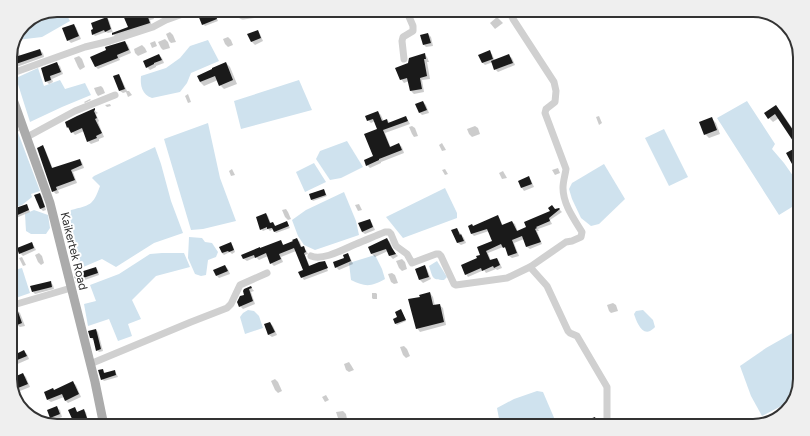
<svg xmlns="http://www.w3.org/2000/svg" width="810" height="436" font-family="Figtree,sans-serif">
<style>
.water{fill:#cfe2ee}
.shadow{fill:#0003}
.building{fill:#1a1a1a}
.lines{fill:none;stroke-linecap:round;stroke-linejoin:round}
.minor{stroke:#d0d0d0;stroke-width:7}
.major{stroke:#ababab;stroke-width:9}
.labels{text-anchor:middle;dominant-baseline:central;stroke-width:4;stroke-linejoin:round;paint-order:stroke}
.street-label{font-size:12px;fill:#333;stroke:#fff}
.rim{fill:none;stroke:#333;stroke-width:2}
</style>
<rect width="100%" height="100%" fill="#fff"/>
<g class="water">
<polygon points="57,10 64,10 70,21 42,37 17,40 24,24"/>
<path d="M208,40L219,61L191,73L187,83L180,92L152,98C142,95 140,85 141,76L166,68L180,58L190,46Z"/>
<polygon points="38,68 44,86 60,80 65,89 85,83 91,95 62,107 30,122 16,78"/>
<polygon points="299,80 312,110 241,129 234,101"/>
<polygon points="747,101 775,144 772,149 784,163 798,183 798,217 792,207 779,215 717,118"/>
<polygon points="208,123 220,178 236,221 203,229 191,230 164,139"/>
<polygon points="664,129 688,177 669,186 645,138"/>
<polygon points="17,130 40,191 31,194 32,197 22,205 10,209 10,133"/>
<polygon points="347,141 363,167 341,178 330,180 316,159 320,151"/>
<path d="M155,147L161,164L171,201L183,233L154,243L116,267L102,259L81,268L78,261L73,260L65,227V222L71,210C90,205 93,206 100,186L92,178L94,176Z"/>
<polygon points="314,163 326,182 305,192 296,172"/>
<polygon points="604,164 625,199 599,224 591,226 581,218 572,199 569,189 572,183"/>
<polygon points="445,188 457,213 457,218 403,238 386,217"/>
<polygon points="344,192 356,221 359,235 315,250 304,245 298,236 292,220 306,210"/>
<polygon points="34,210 48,215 50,228 46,234 31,234 26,231 25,214"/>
<polygon points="189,237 202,238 205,242 212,243 218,252 216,257 208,260 206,275 201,276 195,274 188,258"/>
<polygon points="162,253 184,253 190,267 156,276 132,300 141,319 128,324 132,336 118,341 109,319 88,326 84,304 96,301 90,285 119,274 150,254"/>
<path d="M375,255L382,269L385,279C371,287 365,287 351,280L349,263Z"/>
<path d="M437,261L447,277L444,280C431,280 433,277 429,266Z"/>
<polygon points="22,268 30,293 10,300 10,271"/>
<polygon points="248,310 254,311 259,316 263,328 245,334 240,317 243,313"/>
<path d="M643,310L653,320L655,327C654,328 652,330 650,331C641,335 636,320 634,314L636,311Z"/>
<polygon points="796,331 795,399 762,416 751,396 740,366 766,348"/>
<polygon points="537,391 543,392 555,420 544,425 500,424 497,408 514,399"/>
</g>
<g class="shadow">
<polygon points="132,11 150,11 154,19 150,20 152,26 116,37 113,34 112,32 108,33 106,32 95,36 93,34 107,18 109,20 113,33 129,28"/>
<polygon points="163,11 180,11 167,16"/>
<polygon points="209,11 232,11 233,13 216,16 218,21 205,26 203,24"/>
<polygon points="414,12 417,12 418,15 415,16"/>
<polygon points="497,17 503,23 495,29 490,23"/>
<polygon points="73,25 76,27 81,39 71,43 68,40"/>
<polygon points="258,31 260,34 263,41 255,45 252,42 249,35"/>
<polygon points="170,32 173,35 176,42 171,43 169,41 166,34"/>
<polygon points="428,34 431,37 433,46 426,47 424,45"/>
<polygon points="228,37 231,40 233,45 228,47 225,44 223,39"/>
<polygon points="165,39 168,42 170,48 163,50 161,48 158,42"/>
<polygon points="155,41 157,46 152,48 150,43"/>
<polygon points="125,42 128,45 131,53 119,58 120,60 98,69 95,66"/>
<polygon points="15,45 18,48 20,57 40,50 43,53 44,57 11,69 10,60 14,59 12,49 14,46"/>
<polygon points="142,45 145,48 147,52 138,56 135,53 134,49"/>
<polygon points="489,52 492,54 495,61 509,56 512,58 515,65 498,72 495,69 493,62 485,65 482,62"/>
<polygon points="424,54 427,57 429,62 427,62 430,79 422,80 424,92 414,94 411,91 409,81 404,83 401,79 409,64"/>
<polygon points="159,55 162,58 164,63 156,66 156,67 150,70 147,67"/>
<polygon points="79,56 82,59 85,67 80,70 78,67 74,58"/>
<polygon points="226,63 230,67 237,84 224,89 220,85 218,80 204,86 200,82"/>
<polygon points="57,64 60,66 63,74 52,79 53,82 49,84 46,81"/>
<polygon points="119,75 121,78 127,91 129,91 132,95 128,97 126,92 123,93 120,91"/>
<polygon points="101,86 103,88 105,93 98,96 96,93 94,88"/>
<polygon points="188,94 191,102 188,103 185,96"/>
<polygon points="90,99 91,100 85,103 84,102"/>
<polygon points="423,102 426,105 429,113 422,115 420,113"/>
<polygon points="110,104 111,106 107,107 105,105"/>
<polygon points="10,105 19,131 14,133 11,130 10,130"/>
<polygon points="94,110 98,113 96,114 99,121 98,122 104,137 99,139 99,141 91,144 88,141 84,131 75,135 68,127"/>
<polygon points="780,110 799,138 799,147 779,118 773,122 769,118"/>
<polygon points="378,112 381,115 384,122 387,120 390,123 406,117 408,120 410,124 385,133 391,148 399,144 402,147 404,153 381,162 381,163 370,168 367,165 374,157 378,129 375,121 371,123 368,120"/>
<polygon points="599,116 602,123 599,125 596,117"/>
<polygon points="711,118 716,123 720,134 709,138 705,134"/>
<polygon points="412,126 415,128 418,136 414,137 412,134 409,127"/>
<polygon points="475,126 478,128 480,134 472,137 469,134 467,129"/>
<polygon points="442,143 446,150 442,151 439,145"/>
<polygon points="43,147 45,149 53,169 79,160 82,162 84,168 73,172 77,183 58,190 59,193 56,194 53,191"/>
<polygon points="558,168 560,173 555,175 552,170"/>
<polygon points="232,169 235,175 231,176 229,171"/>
<polygon points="445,169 448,174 445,175 442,170"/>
<polygon points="503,171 507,178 502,179 499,173"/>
<polygon points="528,178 531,180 534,187 524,191 522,188 519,181"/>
<polygon points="324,190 327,196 313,201 312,200 310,194"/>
<polygon points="40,194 42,196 46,210 43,211 41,209 36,196"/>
<polygon points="359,204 362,210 358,211 355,205"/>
<polygon points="26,205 28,207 30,212 16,218 14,216"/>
<polygon points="286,209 288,212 291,219 288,220 285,217 282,210"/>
<polygon points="559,209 562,212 550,220 552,224 538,229 539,231 537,231 542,244 530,249 527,247 524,239 514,243 519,256 512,258 509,256 507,249 503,247 488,253 491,261 497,259 499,261 502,268 497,270 496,269 486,273 484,270 468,277 466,274 493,242 489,231 474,236 472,234 469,226 474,227 498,217 500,219 503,226 512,222 515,224 518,232 527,228"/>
<polygon points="266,214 268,216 271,224 273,223 276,227 287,222 290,228 276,233 273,229 270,231 268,229 263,231 261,229"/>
<polygon points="369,220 372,223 375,230 365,234 362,232"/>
<polygon points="457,229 464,238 466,243 461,245 458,243"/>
<polygon points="297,239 300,242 302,248 303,248 306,250 308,254 305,255 310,267 325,264 328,271 304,280 302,277 305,271 296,251 281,257 283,262 274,266 271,263 268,256 259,260 256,257 247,261 244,259 243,255 281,241 284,246"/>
<polygon points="387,239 390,242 394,252 398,256 393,259 390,256 388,251 375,257 372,254 370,247"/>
<polygon points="32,243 34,246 36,250 23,256 20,253"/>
<polygon points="231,244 233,246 235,252 232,254 230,252 224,255 222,253"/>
<polygon points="39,253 42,256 44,263 41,265 38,262 35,255"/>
<polygon points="348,254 350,257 353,264 339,270 336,267 345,258"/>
<polygon points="22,257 26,265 23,266 19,258"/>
<polygon points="402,259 405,262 407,269 402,271 399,268 396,261"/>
<polygon points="225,266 228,269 230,274 219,278 217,276"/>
<polygon points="424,266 427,269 431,279 423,283 420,280 416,270"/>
<polygon points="95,268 98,270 99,275 82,281 83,283 79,284 77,282 75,274"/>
<polygon points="392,273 395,275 398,283 394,284 391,282 388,274"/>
<polygon points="50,282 53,285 54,289 35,294 33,292"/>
<polygon points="251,287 254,291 251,292 255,304 243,309 240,306 246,295 244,291"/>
<polygon points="372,293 376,293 377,294 377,299 373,299 372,298"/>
<polygon points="430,293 433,297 435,306 439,305 443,308 446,325 420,332 417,328 421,298"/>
<polygon points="613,303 616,305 618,311 611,313 609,311 607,305"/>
<polygon points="17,310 20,313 25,326 20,327 17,325"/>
<polygon points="401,310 406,321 397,325 396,324"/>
<polygon points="270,323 273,326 277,335 272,337 269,335 265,325"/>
<polygon points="96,330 98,332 103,351 99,352 97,350 94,340 93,340 91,338"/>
<polygon points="404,346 407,349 410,356 406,358 403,355 400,347"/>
<polygon points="13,348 15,350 17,354 24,351 27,354 29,359 13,366 14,367 10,369 10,349"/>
<polygon points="349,362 351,365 354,370 349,372 346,370 344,364"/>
<polygon points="103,370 105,373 114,371 116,373 118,377 104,381 102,379"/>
<polygon points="23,374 26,377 30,387 20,391 22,396 17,398 15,396 10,382 13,376 15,378"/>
<polygon points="275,379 278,382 282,391 278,393 275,390 271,381"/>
<polygon points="73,383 76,385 81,397 68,403 66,401 64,397 51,402 48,400 54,391"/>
<polygon points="326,395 329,400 325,402 322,397"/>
<polygon points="57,408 60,410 62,417 54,420 51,418 48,411"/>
<polygon points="75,409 78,413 84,411 86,412 88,421 74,421 70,411"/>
<polygon points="343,411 346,414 347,419 340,421 338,418 336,412"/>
<polygon points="145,418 148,422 135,422 135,420"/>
</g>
<g class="building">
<polygon points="129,10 149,11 151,15 148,17 150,23 112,35 112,33 128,27 122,13"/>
<polygon points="202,11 214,11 217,19 202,25 198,15 203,13"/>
<polygon points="107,17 111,29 105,32 104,30 92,35 91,30 93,29 91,23"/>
<polygon points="74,24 79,36 67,41 62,28"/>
<polygon points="258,30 261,38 251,42 247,34"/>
<polygon points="428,33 431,43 423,45 420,35"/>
<polygon points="125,41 129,50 117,55 118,58 95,67 90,57 106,50 105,47"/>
<polygon points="15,43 18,56 40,49 42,55 10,66 10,59 13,58 12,51"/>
<polygon points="490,50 493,59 482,63 478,55"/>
<polygon points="425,53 426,59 424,59 427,76 420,78 422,89 410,91 407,78 400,80 395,68 408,63 409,58"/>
<polygon points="159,54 162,60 154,63 154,64 146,68 143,61"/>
<polygon points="509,54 513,63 494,70 491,61"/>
<polygon points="57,62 61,72 50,76 51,80 45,82 41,68"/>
<polygon points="226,62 233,80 219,86 215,76 200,82 197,76 212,69 212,68"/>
<polygon points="119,74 125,89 119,91 113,76"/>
<polygon points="423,101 427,110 419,113 415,104"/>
<polygon points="776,105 799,139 798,175 786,153 797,147 775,114 768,119 764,113"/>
<polygon points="95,108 95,110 94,111 97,118 95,119 102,133 96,136 97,138 87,142 82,128 71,133 68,127 67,128 65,122 77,116"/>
<polygon points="378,111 382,121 387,119 388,123 406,116 408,121 383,130 390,147 399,143 402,150 379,159 379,160 366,166 364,160 373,156 364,134 377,129 373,119 367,121 365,116"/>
<polygon points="712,117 717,130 704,135 699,122"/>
<polygon points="43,145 52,168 80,159 82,165 71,170 75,180 56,187 57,190 52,192 37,148"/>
<polygon points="529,176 532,184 521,188 518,181"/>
<polygon points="324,189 326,195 311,200 309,194"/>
<polygon points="40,193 45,207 40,209 34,195"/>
<polygon points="27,204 29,210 13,217 13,215 10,216 10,210"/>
<polygon points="552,205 555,209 559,208 560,209 549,218 550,221 536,227 537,228 535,229 541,242 526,247 522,236 512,240 517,253 508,256 505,247 503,248 501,244 486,251 490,260 497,258 500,265 494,268 493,266 482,271 481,268 465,275 461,265 477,258 476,256 480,255 477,247 492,241 487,229 471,234 468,226 472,224 473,226 498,215 502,225 512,221 517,231 526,227 524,222 550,211 548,208"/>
<polygon points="266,213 270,223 273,222 275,226 287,221 289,226 274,232 272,228 267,229 267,227 260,230 256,217"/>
<polygon points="370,219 373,227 362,232 358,223"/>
<polygon points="457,228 460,235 461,234 464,241 457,243 451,230"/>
<polygon points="297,238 301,247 304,246 306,252 304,253 309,266 319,262 325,261 328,268 301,278 298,272 303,270 294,248 279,254 281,259 270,264 266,253 255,258 254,255 243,259 241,255 260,247 260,248 281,240 283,245 293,241 292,240"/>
<polygon points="387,238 392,248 396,254 389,256 386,249 371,254 368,247"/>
<polygon points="32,242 34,248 19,254 17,248"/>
<polygon points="231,242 234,250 229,252 228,251 222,253 219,247"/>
<polygon points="348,253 351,261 335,268 333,262 344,258 343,255"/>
<polygon points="225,265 228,271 216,276 213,270"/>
<polygon points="425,265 429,277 419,280 415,269"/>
<polygon points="96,267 98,273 80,279 81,281 76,283 74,274"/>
<polygon points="51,281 52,287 32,292 30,286"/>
<polygon points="251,286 252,288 249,289 253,301 239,307 237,302 240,296 244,295 243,291 244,289"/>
<polygon points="430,292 433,305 440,304 444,322 416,329 408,299 420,297 419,295"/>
<polygon points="17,309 22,323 17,325 11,311"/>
<polygon points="401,309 406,320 395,324 393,319 397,317 395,312"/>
<polygon points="270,322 275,332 268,335 264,324"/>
<polygon points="96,329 101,349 96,351 93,338 90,338 88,331"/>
<polygon points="10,340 16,354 24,350 27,356 10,363"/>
<polygon points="10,368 14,377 23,373 28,384 18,388 20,393 14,395 10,382"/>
<polygon points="103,369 104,373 115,370 116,375 101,380 98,370"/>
<polygon points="73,381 79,394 65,401 62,394 47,400 44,392 53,388 54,390"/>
<polygon points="57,406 60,414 50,418 47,410"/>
<polygon points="75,407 77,412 84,409 88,421 73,421 68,410"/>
<polygon points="595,417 598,425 572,425 586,419 587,420"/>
</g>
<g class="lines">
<g class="minor">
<polyline points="240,11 241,15 243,16 273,12"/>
<path d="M510,13L513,19L554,82L556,91L555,102L546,109L545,113L566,169C565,176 563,181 563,188C563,204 574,219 582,232L581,237L572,241L566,242L530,267L547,286L568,331L570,333L577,336L607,387V425"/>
<polyline points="404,59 402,41 403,37 413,31 413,26 407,12"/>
<polyline points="10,74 85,47 110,41 153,27 166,20 191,11"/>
<polyline points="27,137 75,111 115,95"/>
<path d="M311,256C323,261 344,249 356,244C366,240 375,236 385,232H389L391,234L396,246L407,254L412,263L436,254H439L441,256L454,284L456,285L507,278L530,267"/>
<polyline points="10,306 71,288"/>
<polyline points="90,364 191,322 227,308 231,304 240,285 267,273"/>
</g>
<polyline class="major" points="10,91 50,203 95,382 103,421"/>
</g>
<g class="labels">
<g class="street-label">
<text transform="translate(74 251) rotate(76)">Kaikertek Road</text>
</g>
</g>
<path d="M0 0H810V436H0ZM57 17H753A40 40 0 0 1 793 57V379A40 40 0 0 1 753 419H57A40 40 0 0 1 17 379V57A40 40 0 0 1 57 17Z" fill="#efefef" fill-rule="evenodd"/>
<path class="rim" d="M57 17H753A40 40 0 0 1 793 57V379A40 40 0 0 1 753 419H57A40 40 0 0 1 17 379V57A40 40 0 0 1 57 17Z"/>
</svg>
